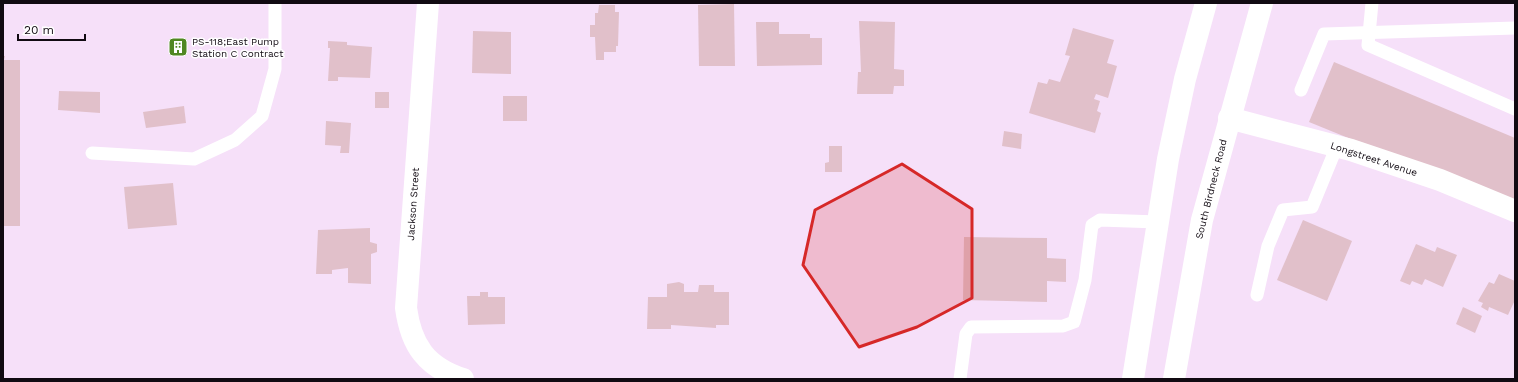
<svg xmlns="http://www.w3.org/2000/svg" width="1518" height="382" font-family="'Work Sans',sans-serif">
<style>
.building{fill:#e1c0ca}
.lines{fill:none;stroke-linecap:round;stroke-linejoin:round}
.service{stroke:#fff;stroke-width:13}
.minor{stroke:#fff;stroke-width:22}
.secondary{stroke:#fff;stroke-width:22}
.marked{fill:#d62828;fill-opacity:0.2;stroke:#d62828;stroke-width:3;stroke-linejoin:round}
.labels{text-anchor:middle;dominant-baseline:central;stroke-width:3;stroke-linejoin:round;paint-order:stroke}
.poi-label{font-size:10px;fill:#110a12;stroke:#fff;text-anchor:start}
.street-label{font-size:10px;fill:#110a12;stroke:#fff}
</style>
<rect width="100%" height="100%" fill="#f6e0f9"/>
<g class="building">
<polygon points="734,4 735,66 699,66 698,5"/>
<polygon points="599,5 615,5 615,12 619,12 618,46 616,46 616,52 604,52 604,60 596,60 595,37 590,37 590,25 595,25 595,13 598,13"/>
<polygon points="859,21 895,22 894,69 904,70 904,86 894,86 893,94 857,94 858,72 861,72"/>
<polygon points="756,22 779,22 779,34 810,34 810,38 822,38 822,65 757,66"/>
<polygon points="1073,28 1114,40 1107,63 1117,66 1108,98 1096,94 1094,99 1100,101 1097,111 1101,113 1095,133 1029,113 1038,82 1047,84 1049,79 1060,82 1070,56 1065,55"/>
<polygon points="473,31 511,32 511,74 472,73"/>
<rect x="170" y="40" width="16" height="15"/>
<polygon points="328,41 347,42 347,45 372,47 370,78 338,77 338,81 328,81 330,48 328,48"/>
<polygon points="3,56 5,56 4,60 20,60 20,226 3,226"/>
<polygon points="1334,62 1515,138 1515,206 1309,122"/>
<polygon points="59,91 100,92 100,113 58,110"/>
<rect x="375" y="92" width="14" height="16"/>
<rect x="503" y="96" width="24" height="25"/>
<polygon points="184,106 186,123 146,128 143,112"/>
<polygon points="326,121 351,123 349,153 340,153 341,146 325,145"/>
<polygon points="1004,131 1022,134 1021,149 1002,146"/>
<polygon points="829,146 842,146 842,172 825,172 825,163 829,162"/>
<polygon points="173,183 177,225 128,229 124,187"/>
<polygon points="1303,220 1352,241 1327,301 1277,280"/>
<polygon points="370,228 370,242 377,244 377,252 371,254 371,284 348,283 348,268 332,270 332,274 316,274 318,230"/>
<polygon points="964,237 1047,238 1047,258 1066,259 1066,282 1047,281 1047,302 963,300"/>
<polygon points="1416,244 1435,252 1437,247 1457,255 1443,287 1425,279 1422,285 1412,281 1410,285 1400,281"/>
<polygon points="1499,274 1515,281 1515,300 1508,315 1489,307 1488,311 1481,307 1483,303 1478,301 1489,282 1494,284"/>
<polygon points="679,282 684,284 684,292 698,292 699,285 714,285 714,292 729,292 729,325 716,325 716,328 671,325 671,329 647,329 648,297 667,297 667,284"/>
<polygon points="480,292 488,292 488,297 505,297 505,324 468,325 467,296 480,296"/>
<polygon points="1463,307 1482,316 1475,333 1456,324"/>
</g>
<g class="lines">
<g class="service">
<polyline points="1372,3 1368,45 1515,109"/>
<polyline points="1301,90 1324,34 1515,28"/>
<polyline points="92,153 194,159 235,140 262,116 275,69 275,3"/>
<polyline points="1257,295 1268,246 1283,210 1312,207 1337,146"/>
<polyline points="960,379 966,334 971,327 1063,326 1074,322 1085,280 1092,225 1100,220 1158,222"/>
</g>
<g class="minor">
<path d="M428,3L406,308C411,345 426,367 463,379"/>
<polyline points="1229,118 1351,150 1440,180 1515,211"/>
</g>
<g class="secondary">
<polyline points="1133,379 1168,159 1185,79 1206,3"/>
<polyline points="1174,379 1202,220 1262,3"/>
</g>
</g>
<path class="marked" d="M902,164L972,209V298L917,327L859,347L803,265L815,210Z"/>
<defs>
<symbol id="building-square" viewBox="-11 -11 22 22"><rect x="-9" y="-9" width="18" height="18" rx="4" fill="#508722" stroke="#fff"/><path d="M-4-6H4V6H1V3H-1V6H-4ZM-2.5-4.3h1.7v1.8h-1.7ZM.8-4.3h1.7v1.8H.8ZM-2.5-1h1.7V.8h-1.7ZM.8-1h1.7V.8H.8Z" fill="#fff"/></symbol>
</defs>
<g fill-rule="evenodd">
<use href="#building-square" x="167" y="36" width="22" height="22"/>
</g>
<g class="labels">
<g class="poi-label">
<text x="192" y="41">PS-118;East Pump<tspan x="192" dy="12">Station C Contract</tspan></text>
</g>
<g class="street-label">
<text transform="translate(1374 159) rotate(18)">Longstreet Avenue</text>
<text transform="translate(1211 189) rotate(-76)">South Birdneck Road</text>
<text transform="translate(413 204) rotate(-86)">Jackson Street</text>
</g>
</g>
<rect width="1518" height="382" fill="none" stroke="#110a12" stroke-width="8"/>
<path d="M18 34v6h67v-6" fill="none" stroke="#110a12" stroke-width="2"/>
<text x="24" y="34" font-size="12" fill="#110a12" stroke="#ffffff" stroke-width="3" paint-order="stroke">20 m</text>
</svg>
